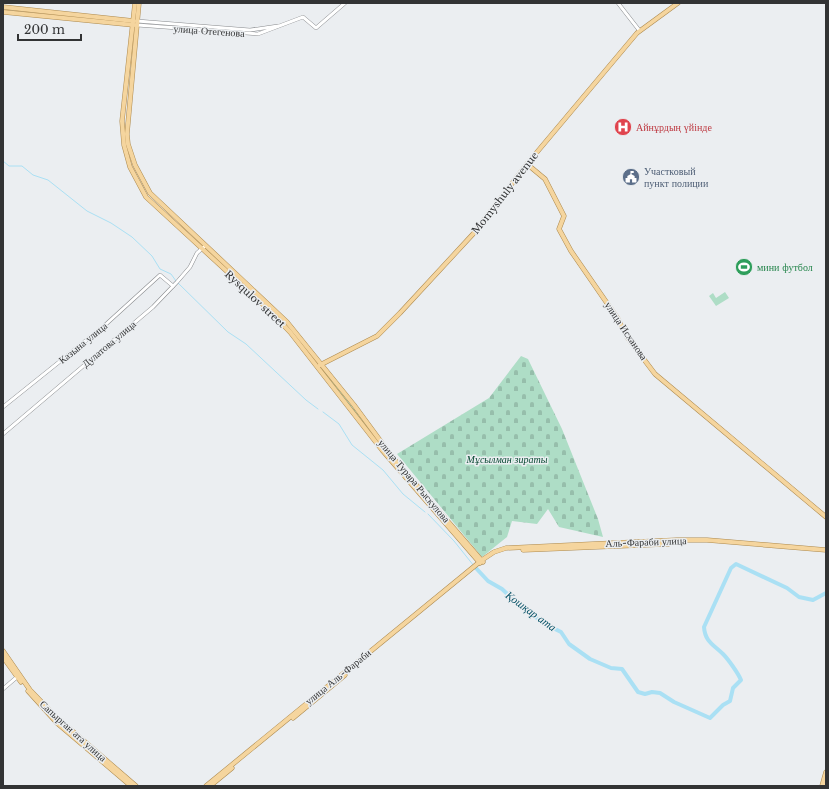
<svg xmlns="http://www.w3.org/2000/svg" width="829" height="789" font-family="'Libre Baskerville',serif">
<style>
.grass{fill:url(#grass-dots)}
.cemetery{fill:url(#cemetery-stones)}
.park{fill:#aeddc6}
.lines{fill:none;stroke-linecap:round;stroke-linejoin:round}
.stream{stroke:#aae0f4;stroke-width:1}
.river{stroke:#aae0f4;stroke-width:4}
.minor-casing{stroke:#888a8d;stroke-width:4}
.major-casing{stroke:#ad8a4f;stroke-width:5}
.minor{stroke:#fff;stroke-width:3}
.major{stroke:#f5d59e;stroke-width:4}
.labels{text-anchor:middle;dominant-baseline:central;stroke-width:3;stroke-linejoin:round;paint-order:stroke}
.street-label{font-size:10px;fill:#323334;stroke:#ebeef1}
.health-label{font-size:10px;fill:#be3a42;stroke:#ebeef1;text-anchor:start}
.service-label{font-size:10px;fill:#4e5e75;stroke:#ebeef1;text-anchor:start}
.leisure-label{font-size:10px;fill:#27864d;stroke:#ebeef1;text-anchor:start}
.park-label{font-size:10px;font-style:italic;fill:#064831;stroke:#ebeef1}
.water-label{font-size:11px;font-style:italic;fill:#004e63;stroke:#ebeef1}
</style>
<defs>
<pattern id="grass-dots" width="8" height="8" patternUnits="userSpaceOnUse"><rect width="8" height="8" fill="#aeddc6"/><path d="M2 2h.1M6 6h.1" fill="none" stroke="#96beab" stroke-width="1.8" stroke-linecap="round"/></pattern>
<pattern id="cemetery-stones" width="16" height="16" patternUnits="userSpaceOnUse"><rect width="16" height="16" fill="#aeddc6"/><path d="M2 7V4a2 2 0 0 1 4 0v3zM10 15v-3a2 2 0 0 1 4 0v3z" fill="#96beab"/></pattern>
</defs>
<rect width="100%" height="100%" fill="#ebeef1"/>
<polygon class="grass" points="322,367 383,447 382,448 320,368"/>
<polygon class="cemetery" points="521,356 528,359 562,429 598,519 603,537 559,527 548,509 537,524 512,521 507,537 482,557 397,454 489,398"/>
<polygon class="park" points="725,292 729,298 716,306 709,296 713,293 716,298"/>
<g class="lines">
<g class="stream">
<polyline points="3,161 9,166 22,166 33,175 48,180 87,211 111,223 132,237 152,256 160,269 171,274 176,281"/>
<polyline points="178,283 228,332 246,344 306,400 318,409"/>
<polyline points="323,412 339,424 352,445 383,470 403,494 425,512"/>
<polyline points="428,514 454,541 474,566"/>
</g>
<path class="river" d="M474,566L488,581L502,589L519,605L545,624L561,632L569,644L590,659L611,668L622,669L638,692L645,694L652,692L660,693L674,702L710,718L723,705L730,701L733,688L741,680C738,673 728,659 723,654C714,645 705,642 704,627L731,568L736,564L787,588L799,597L813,600L826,593"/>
<defs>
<g id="minor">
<polyline points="618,3 639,30"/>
<polyline points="137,21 250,30 278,26"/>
<polyline points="137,25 258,34 303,17 316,28 345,3"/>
<polyline points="3,407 104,326 160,275 173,286"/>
<polyline points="3,434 153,307 177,282 190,267 197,253 205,246"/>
<polyline points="3,689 17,677"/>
</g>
<g id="major">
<polyline points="135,3 122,121 124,145 130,167 146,197 270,311 290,332 382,450 480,563"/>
<polyline points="139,3 127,134 128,144 135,165 150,193 287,322 354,405 393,458 483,562"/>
<polyline points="3,7 134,21"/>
<polyline points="3,12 134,25"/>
<polyline points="527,164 545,179 564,216 559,229 571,251 618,319 627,337 655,374 826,517"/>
<polyline points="320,365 377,336 400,313 473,234 527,164 637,33 678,3"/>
<polyline points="523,550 668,544"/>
<polyline points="3,651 30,690 55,716 136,786"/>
<polyline points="3,657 21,682"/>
<polyline points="28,691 57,723 131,786"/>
<polyline points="293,718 345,675"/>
<polyline points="206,786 482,560 494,552 506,548 677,540 707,540 826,550"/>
<polyline points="210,786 232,768"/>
<polyline points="822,786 826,772"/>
<polyline points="825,786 826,783"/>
</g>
</defs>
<use href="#minor" class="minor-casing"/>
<use href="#major" class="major-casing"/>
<use href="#minor" class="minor"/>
<use href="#major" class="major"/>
</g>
<defs>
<symbol id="hospital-disc" viewBox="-11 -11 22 22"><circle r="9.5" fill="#e0444e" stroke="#ebeef1"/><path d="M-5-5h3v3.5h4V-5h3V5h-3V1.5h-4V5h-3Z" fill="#fff"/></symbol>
<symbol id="civic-disc" viewBox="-11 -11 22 22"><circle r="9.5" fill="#5c6f8a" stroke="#ebeef1"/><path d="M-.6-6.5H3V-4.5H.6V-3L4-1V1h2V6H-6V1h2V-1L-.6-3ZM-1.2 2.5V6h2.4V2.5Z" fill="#fff"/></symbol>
<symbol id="stadium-disc" viewBox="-11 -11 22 22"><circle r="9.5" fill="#2e9e5b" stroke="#ebeef1"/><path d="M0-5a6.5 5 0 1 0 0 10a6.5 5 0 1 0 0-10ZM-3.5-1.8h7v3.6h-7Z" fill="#fff"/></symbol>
</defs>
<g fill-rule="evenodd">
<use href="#hospital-disc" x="613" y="117" width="20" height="20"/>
<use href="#civic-disc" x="621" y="167" width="20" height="20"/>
<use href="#stadium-disc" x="734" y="257" width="20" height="20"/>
</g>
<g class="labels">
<g class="street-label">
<text transform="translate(209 31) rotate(4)">улица Отегенова</text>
<text transform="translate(505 193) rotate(-52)">Momyshuly avenue</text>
<text transform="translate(255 299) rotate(43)">Rysqulov street</text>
<text transform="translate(626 331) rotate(56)">улица Исханова</text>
<text transform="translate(83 343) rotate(-39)">Казына улица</text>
<text transform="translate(109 344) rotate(-40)">Дулатова улица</text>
<text transform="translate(414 481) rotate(50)">улица Турара Рыскулова</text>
<text transform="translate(646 542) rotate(-2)">Аль-Фараби улица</text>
<text transform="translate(338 677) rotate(-39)">улица Аль-Фараби</text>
<text transform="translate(73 731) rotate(42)">Сапырган ата улица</text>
</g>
<g class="health-label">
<text x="636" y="127">Айнұрдың үйінде</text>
</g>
<g class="service-label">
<text x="644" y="171">Участковый<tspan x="644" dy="12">пункт полиции</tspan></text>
</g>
<g class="leisure-label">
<text x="757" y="267">мини футбол</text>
</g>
<g class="park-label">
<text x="507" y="459">Мұсылман зираты</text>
</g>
<g class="water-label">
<text transform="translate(531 611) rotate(36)">Қошқар ата</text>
</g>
</g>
<rect width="829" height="789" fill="none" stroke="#323334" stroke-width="8"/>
<path d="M18 34v6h63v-6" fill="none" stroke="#323334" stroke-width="2"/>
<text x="24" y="34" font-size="12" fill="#323334" stroke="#ebeef1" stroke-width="3" paint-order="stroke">200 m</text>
</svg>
